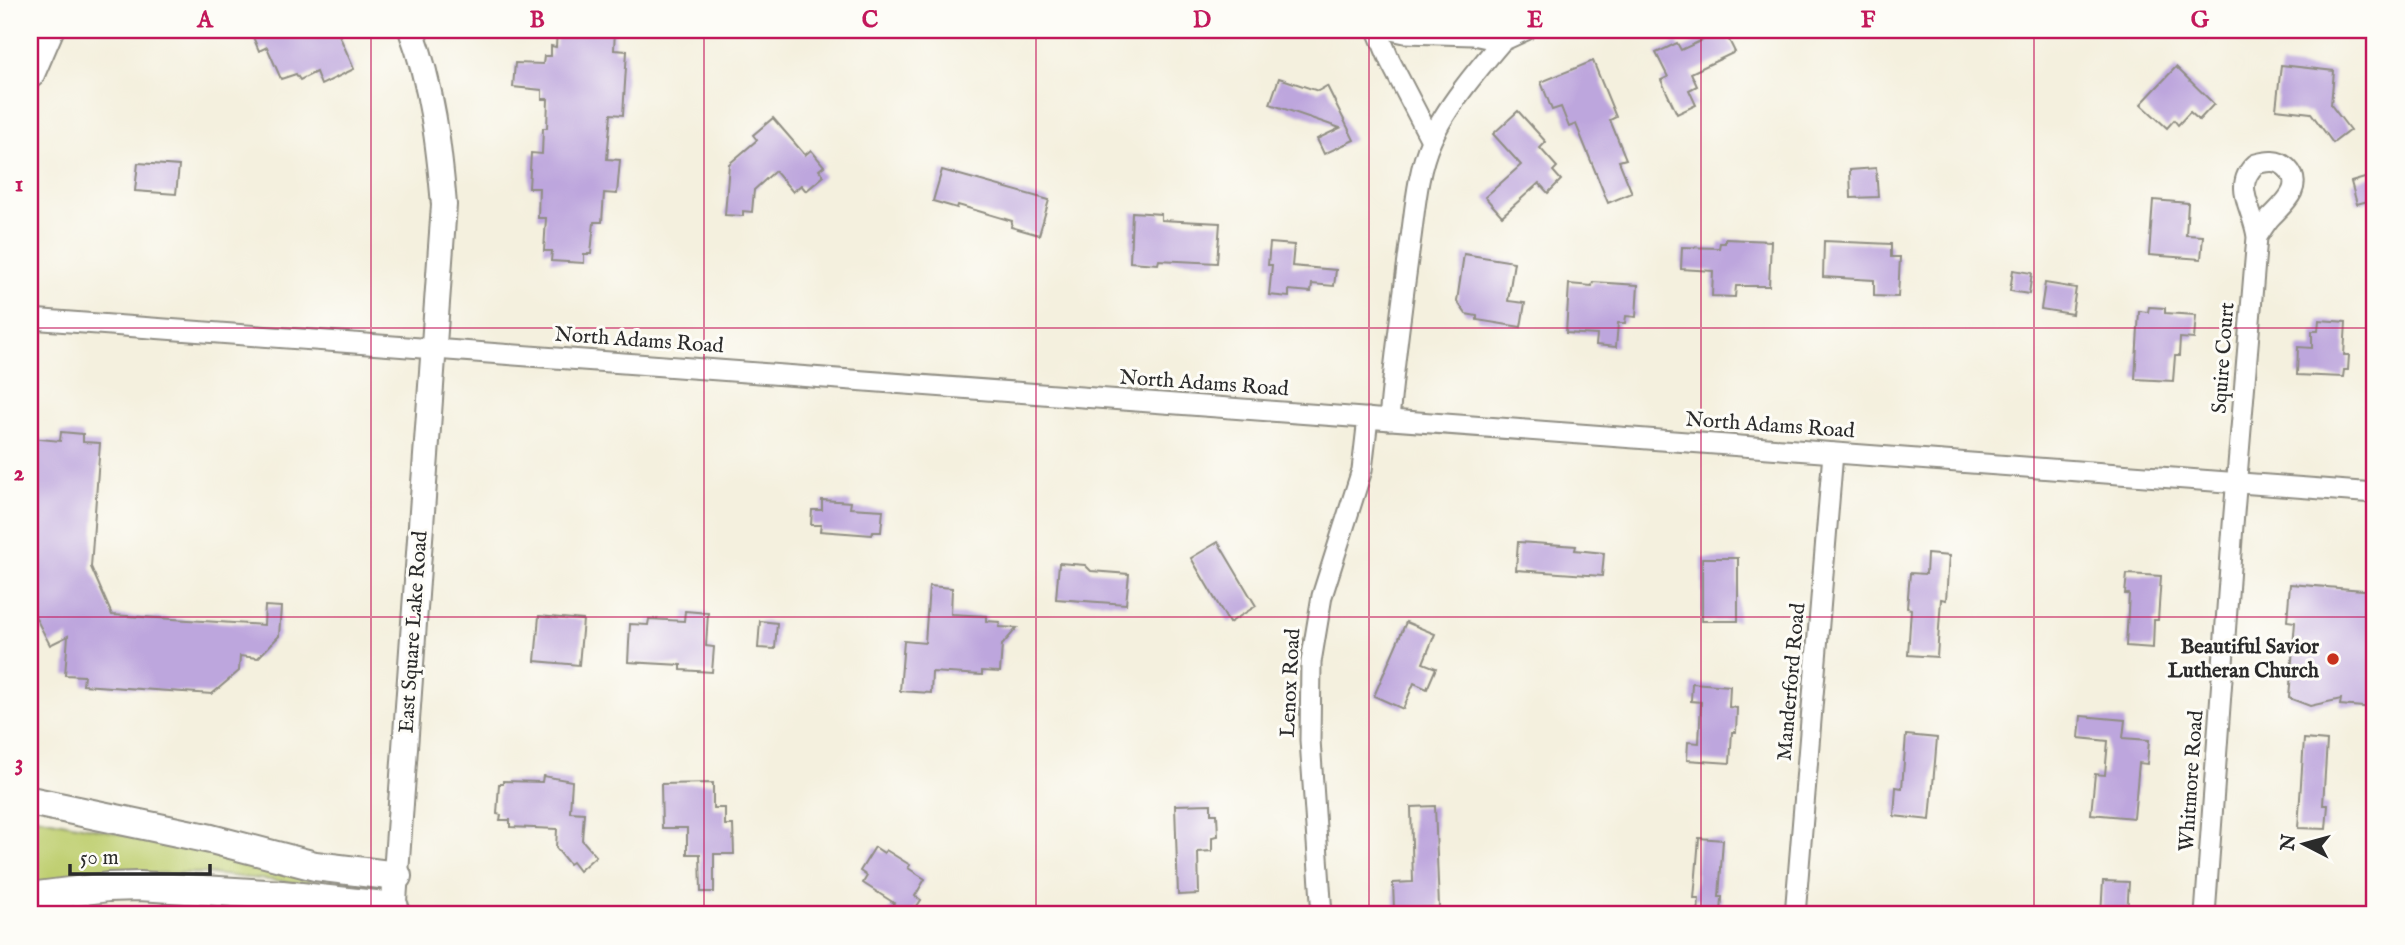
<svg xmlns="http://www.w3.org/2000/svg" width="2405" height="945" font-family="'IM FELL English',serif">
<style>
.grass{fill:#bfcf71;stroke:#757d4e;stroke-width:2}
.building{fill:#bda6dd}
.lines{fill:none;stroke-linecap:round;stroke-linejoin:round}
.minor-casing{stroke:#908e84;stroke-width:23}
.major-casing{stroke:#908e84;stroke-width:28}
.highway-casing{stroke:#908e84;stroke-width:32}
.minor{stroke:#fff;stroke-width:19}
.major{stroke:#fff;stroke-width:24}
.highway{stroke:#fff;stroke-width:28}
.grid{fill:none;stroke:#c2185b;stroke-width:2;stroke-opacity:0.55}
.poi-dot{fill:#c8321e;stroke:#fdfcf7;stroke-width:2.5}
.labels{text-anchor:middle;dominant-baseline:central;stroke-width:6;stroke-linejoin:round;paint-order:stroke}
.street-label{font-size:21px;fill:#2b2b2b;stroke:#fdfcf7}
.poi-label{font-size:21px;font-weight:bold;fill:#2b2b2b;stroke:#fdfcf7;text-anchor:end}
.neatline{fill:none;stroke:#c2185b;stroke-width:2.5}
.grid-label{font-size:23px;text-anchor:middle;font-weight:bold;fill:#c2185b}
</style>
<rect width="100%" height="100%" fill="#fdfcf7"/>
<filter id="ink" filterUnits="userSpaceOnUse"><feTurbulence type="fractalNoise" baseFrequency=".0143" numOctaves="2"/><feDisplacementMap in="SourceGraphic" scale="14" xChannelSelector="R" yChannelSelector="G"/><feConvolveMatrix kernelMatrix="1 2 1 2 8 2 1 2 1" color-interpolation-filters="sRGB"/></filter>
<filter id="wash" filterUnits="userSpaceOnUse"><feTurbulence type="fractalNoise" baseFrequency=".00686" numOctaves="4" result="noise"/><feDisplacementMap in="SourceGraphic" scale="28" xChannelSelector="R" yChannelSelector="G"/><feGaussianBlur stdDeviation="1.57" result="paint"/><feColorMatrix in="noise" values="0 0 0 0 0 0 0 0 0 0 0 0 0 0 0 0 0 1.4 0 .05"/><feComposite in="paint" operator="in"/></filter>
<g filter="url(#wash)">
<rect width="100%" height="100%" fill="#f4f0de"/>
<path class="grass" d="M30,816C130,835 230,854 327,886L201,873L104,874L30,884Z"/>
<g id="blocks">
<g class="building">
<polygon points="250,30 337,30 354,69 321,85 316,72 300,80 296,74 281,79 267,47 259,51"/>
<polygon points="557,30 615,30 614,50 627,51 623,115 611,114 607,159 620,160 617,194 604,193 602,222 594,222 591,254 584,254 584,263 551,261 552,251 544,251 546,218 538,218 539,188 529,188 531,153 542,154 543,128 547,128 548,99 542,99 542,90 513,87 515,63 543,64 544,56 551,56 551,46 556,47"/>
<polygon points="1724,30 1735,52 1691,73 1697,86 1689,90 1696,105 1677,114 1661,80 1668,77 1656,53 1677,43 1681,50"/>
<polygon points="1593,61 1616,117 1610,120 1626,159 1619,161 1632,193 1608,203 1576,124 1569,127 1561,107 1552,110 1541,82"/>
<polygon points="2281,65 2334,71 2331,105 2350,130 2333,143 2311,113 2276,109"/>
<polygon points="2176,67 2214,104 2199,120 2190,112 2178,125 2174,120 2167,128 2141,104"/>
<polygon points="1279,78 1318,91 1327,86 1354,140 1324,154 1317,139 1340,128 1270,104"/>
<polygon points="1518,111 1546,142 1540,148 1557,167 1553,171 1561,180 1548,193 1539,183 1502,216 1485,197 1521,165 1493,134"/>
<polygon points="773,118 805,155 811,150 824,166 819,170 824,176 806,191 801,185 793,192 775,171 754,190 752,212 743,211 743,216 725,215 729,164 757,140 753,135"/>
<polygon points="138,163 179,166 176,194 135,191"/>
<polygon points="1876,168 1878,197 1851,198 1850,170"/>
<polygon points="942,170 1049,200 1039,235 1011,227 1012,221 958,205 957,208 933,201"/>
<polygon points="2375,175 2375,199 2357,204 2351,182"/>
<polygon points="2153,200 2188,203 2186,235 2203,236 2201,259 2149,255"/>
<polygon points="1132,212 1161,214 1161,220 1220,223 1217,263 1159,260 1158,264 1130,262"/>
<polygon points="1725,239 1771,241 1769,286 1736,286 1735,297 1712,296 1713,271 1681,269 1682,247 1719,248 1720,243 1725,243"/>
<polygon points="1824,241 1891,244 1891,257 1900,257 1898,297 1874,296 1874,280 1823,277"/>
<polygon points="1270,243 1294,245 1292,266 1336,270 1334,286 1312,284 1311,292 1289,290 1289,297 1269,295 1272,265 1268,265"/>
<polygon points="1464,254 1514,262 1508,301 1525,303 1521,327 1477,320 1477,316 1466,314 1457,301"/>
<polygon points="2013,270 2032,273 2029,294 2010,291"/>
<polygon points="1593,282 1638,285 1636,317 1626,316 1625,323 1618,323 1616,347 1596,345 1597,335 1566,333 1569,284 1592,286"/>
<polygon points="2045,283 2076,288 2072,314 2041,309"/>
<polygon points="2149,307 2165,308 2165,313 2196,315 2194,339 2180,338 2179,356 2175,356 2173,381 2135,379 2139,311 2148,312"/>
<polygon points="2319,320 2346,322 2344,355 2349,355 2348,370 2344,370 2343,377 2297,375 2298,347 2312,348 2312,331 2318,331"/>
<polygon points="61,432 83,434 83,442 100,443 91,567 112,615 264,625 265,606 281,607 279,636 258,658 240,656 239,671 212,694 83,685 84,676 65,675 68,636 50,645 30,607 30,438 60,441"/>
<polygon points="822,500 851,502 850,508 883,510 881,532 873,532 872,535 820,531 821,525 811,525 812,510 822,510"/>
<polygon points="1218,542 1256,606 1229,623 1191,558"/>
<polygon points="1518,542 1576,546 1575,550 1604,553 1602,576 1516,570"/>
<polygon points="1927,554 1949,556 1946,600 1941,599 1937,657 1908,655 1911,609 1907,608 1910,573 1926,574"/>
<rect x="1702" y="558" width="36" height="63"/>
<polygon points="1059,563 1085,565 1091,571 1129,574 1126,604 1056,599"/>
<polygon points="2127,574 2161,576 2158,620 2154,620 2153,648 2126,646 2129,594 2125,594"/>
<polygon points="2290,584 2375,591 2375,708 2340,705 2341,699 2310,706 2289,698 2295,622 2287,621"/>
<polygon points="929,586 952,588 951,614 986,616 986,621 1000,622 999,627 1017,628 1002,645 1000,672 982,671 982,675 932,672 931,693 900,691 904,641 925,643"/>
<polygon points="685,611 708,613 706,646 714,647 712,672 681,670 681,665 628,662 630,624 648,625 649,619 684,621"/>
<polygon points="539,616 583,620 579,665 535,661"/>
<polygon points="760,621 777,623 775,649 758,648"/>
<polygon points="1406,622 1435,634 1423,663 1436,668 1427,689 1414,683 1403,709 1374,696"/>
<polygon points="1692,683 1730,686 1729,707 1737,708 1736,732 1732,732 1730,763 1687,760 1688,742 1699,743 1701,702 1691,701"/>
<polygon points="2081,716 2125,720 2123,738 2149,740 2147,764 2139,763 2134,818 2091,814 2095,774 2105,775 2108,741 2079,738"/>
<polygon points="1906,735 1937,738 1930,820 1894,816 1896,787 1902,788"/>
<polygon points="2304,739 2327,741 2323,805 2328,805 2326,829 2298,828"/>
<polygon points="543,776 572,781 570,812 584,813 582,840 596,856 579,871 572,862 569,864 556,848 557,829 510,827 510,820 500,820 501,815 497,814 499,784 503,784 503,781 542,782"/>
<polygon points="713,783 713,808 725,808 725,825 733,825 734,854 714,854 714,892 701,892 700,854 687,854 687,828 662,828 661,784"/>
<polygon points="1211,804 1211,814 1217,814 1218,836 1212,837 1212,851 1198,852 1199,894 1178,895 1175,805"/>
<polygon points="1435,806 1439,907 1394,909 1393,883 1413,882 1411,807"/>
<polygon points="1699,838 1723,840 1719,897 1722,897 1721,915 1698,915 1699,899 1694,899"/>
<polygon points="875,847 884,853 886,850 910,865 908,868 925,879 915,896 921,900 911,915 886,915 894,903 863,883 867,876 860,871"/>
<polygon points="2103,881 2129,882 2127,915 2101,915"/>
</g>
</g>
</g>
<g filter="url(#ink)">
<use href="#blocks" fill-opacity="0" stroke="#908e84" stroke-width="2"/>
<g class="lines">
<defs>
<g id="minor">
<polyline points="1377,30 1390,61 1431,140"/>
<polyline points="1391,30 1405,33 1473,35 1502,41 1526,30"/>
<polyline points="30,319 2375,493"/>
<path d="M1389,420C1394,362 1402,304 1410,245C1415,211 1417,172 1431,141C1445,108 1479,68 1502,41"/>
<polyline points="1322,915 1310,740 1311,662 1322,596 1362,470 1368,418"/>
<polyline points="1795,915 1833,453"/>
<path d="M2205,915L2233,525L2257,237C2261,231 2265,224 2270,218C2282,205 2306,187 2287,168C2278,159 2267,161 2256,164C2231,186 2254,210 2257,237"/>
</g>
<path id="major" d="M393,915L444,205C439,146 432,86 411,30"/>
<g id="highway">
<polyline points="30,74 49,30"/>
<polyline points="30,801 211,839 315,866 397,876"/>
<polyline points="30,897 108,887 139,886 282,895 394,907"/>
</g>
</defs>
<use href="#minor" class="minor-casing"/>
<use href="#major" class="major-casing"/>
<use href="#highway" class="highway-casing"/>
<use href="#minor" class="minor"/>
<use href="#major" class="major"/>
<use href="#highway" class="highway"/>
</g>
</g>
<path class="grid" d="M371,30V915M704,30V915M1036,30V915M1369,30V915M1701,30V915M2034,30V915M30,328H2375M30,617H2375"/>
<circle class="poi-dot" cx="2333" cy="659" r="7"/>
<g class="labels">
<g class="street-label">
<text transform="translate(639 341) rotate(4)">North Adams Road</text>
<text transform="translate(2224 358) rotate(-86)">Squire Court</text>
<text transform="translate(1204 384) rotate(4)">North Adams Road</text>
<text transform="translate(1770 426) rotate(4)">North Adams Road</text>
<text transform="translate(414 632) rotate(-86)">East Square Lake Road</text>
<text transform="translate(1792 682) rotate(-85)">Manderford Road</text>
<text transform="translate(1291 683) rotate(-87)">Lenox Road</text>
<text transform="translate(2192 781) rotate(-86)">Whitmore Road</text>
</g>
<g class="poi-label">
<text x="2319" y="647">Beautiful Savior<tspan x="2319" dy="24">Lutheran Church</tspan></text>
</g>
</g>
<rect width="2405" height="945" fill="none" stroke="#fdfcf7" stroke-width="77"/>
<g transform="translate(2304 844) rotate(276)" stroke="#fdfcf7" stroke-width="5" paint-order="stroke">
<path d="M0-5L12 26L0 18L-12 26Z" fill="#2b2b2b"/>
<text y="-10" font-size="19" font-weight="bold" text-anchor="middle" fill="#2b2b2b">N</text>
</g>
<path d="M70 864v10h140v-10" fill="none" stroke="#2b2b2b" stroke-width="3.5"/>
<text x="80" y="864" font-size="21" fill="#2b2b2b" stroke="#fdfcf7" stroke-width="5" paint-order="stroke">50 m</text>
<rect x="38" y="38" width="2328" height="868" class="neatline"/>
<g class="grid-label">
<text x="205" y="27">A</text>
<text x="537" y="27">B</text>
<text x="870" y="27">C</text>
<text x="1202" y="27">D</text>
<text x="1535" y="27">E</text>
<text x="1868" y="27">F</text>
<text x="2200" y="27">G</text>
<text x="19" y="191">1</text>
<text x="19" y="480">2</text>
<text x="19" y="770">3</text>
</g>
</svg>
